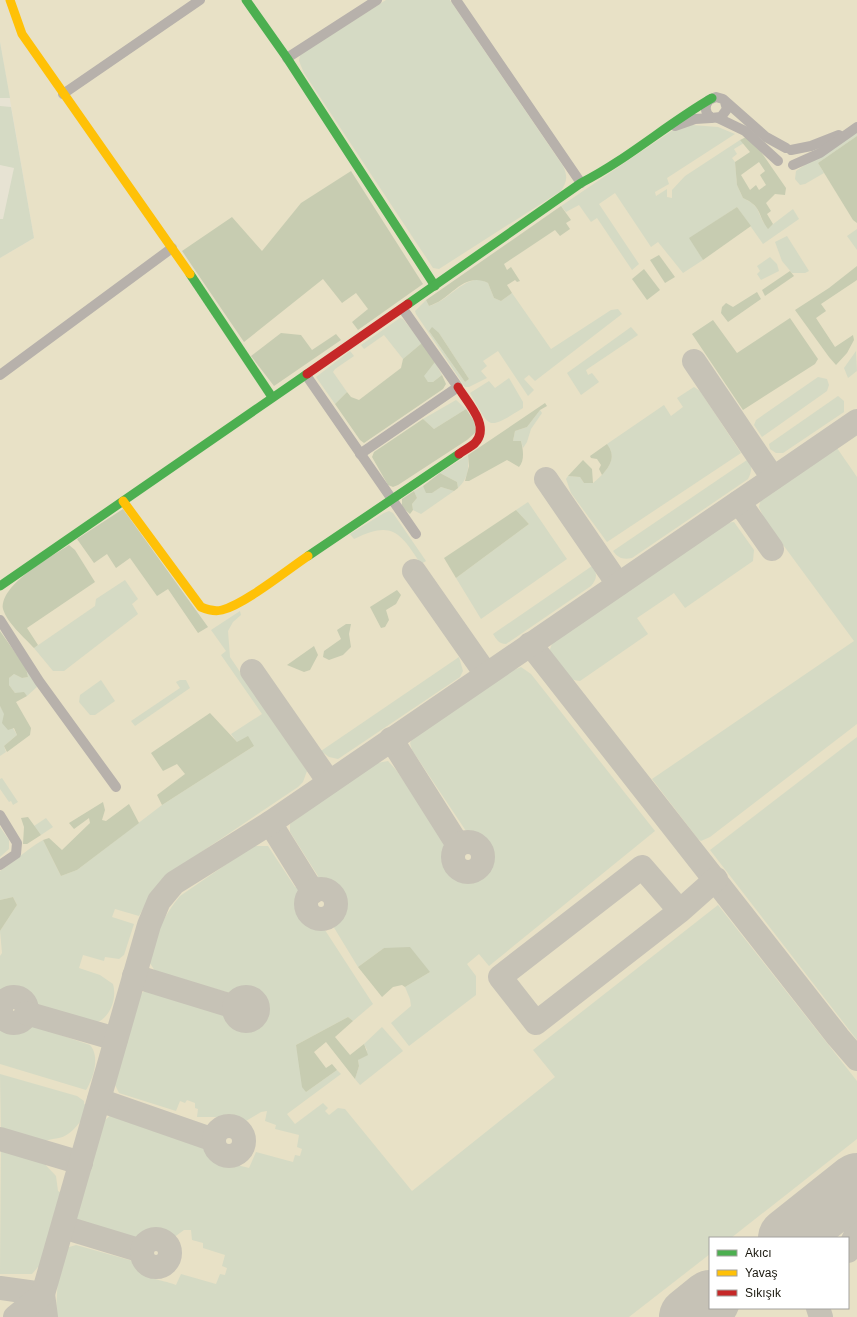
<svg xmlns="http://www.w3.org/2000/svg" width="857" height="1317" font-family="Helvetica,sans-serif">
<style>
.built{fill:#e8e1c6;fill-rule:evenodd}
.green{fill:#d5dac4;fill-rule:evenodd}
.forest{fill:#c7ccb1;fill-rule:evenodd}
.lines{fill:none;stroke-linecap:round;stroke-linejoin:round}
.taxiway{stroke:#c6c2b6;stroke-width:24}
.runway{stroke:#c6c2b6;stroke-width:60}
.street{stroke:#b7b1ab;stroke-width:10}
.fast{stroke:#4caf50;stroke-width:9}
.slow{stroke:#ffc107;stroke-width:9}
.jam{stroke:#c62828;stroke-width:9}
</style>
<rect width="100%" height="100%" fill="#e7e3d3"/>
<path class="built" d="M0,0H857V1317H0V258L34,238L0,42ZM710,1238H848V1308H710Z"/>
<g class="green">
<path d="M386,0H450L563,166C568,177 567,181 561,191L439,269L433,268L304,73L299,61L300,55Z"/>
<polygon points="0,42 10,98 0,98"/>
<polygon points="0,106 11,107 34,238 0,258 0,219 3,219 14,168 0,165"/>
<path d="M692,125L718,127L735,134L667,178L669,184L655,192L656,196L667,189V197L672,198V190L685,176L740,140L744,143L734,149L737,154L732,158L735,162L737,185L743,198C763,207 756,215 768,228L793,209L799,219L763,244L737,207L690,238L703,260L683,273L658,242L651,247L615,193L599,204L639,264L632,270L597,218L591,222L579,205L566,212L561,206L673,130Z"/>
<polygon points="857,129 857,136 818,163 824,173 805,184 800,185 795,179 796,171"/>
<polygon points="857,229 857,250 847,236"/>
<polygon points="787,236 809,271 805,273 792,273 782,261 775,242"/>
<polygon points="770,257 777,264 779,271 761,280 757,274 760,271 757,266"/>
<path d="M480,279L488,283L494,298L501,301L512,293L551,349L611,310L618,309L622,314L535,381L529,375L524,379L534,390L528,396L498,351L483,361L487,366L481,371L487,378L469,387H465L416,314L415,311L426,300L429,306C448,301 459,281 480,279ZM429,331L439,333L469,379L465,382Z"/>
<polygon points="400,318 403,319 422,343 403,359 384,335 364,349 361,345"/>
<polygon points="631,327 638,335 586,370 588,375 592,373 599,382 581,395 567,373"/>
<polygon points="350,351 354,356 335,369 333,372 347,392 335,404 316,377"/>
<polygon points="856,351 857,371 848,378 844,368"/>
<polygon points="435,362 442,375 433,382 428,382 423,376"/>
<polygon points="818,377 827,379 829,385 827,391 762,437 754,425 756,420"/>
<path d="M509,378L523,402V408C486,431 491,429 470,393L489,381L495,388Z"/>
<path d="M694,387L700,391L741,453L607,542L571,493L566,479L568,476L580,477L584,483H593C605,473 619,460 607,444L664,405L671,416L683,407L677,398Z"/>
<polygon points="838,396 844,401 844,412 783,453 776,453 770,449 769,444"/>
<polygon points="456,400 466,409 434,429 423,419"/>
<polygon points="540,410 542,413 531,429 527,442 523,448 521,441 513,441 515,431 527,427"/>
<polygon points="837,448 857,477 857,724 710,837 701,841 698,839 652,779 854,641 764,519 759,507 761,498"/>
<path d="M468,455C469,469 468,479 458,488L457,482L440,473Z"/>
<path d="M747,460C753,466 752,471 748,479L632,558C623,560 618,558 613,551Z"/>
<polygon points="423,486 432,493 441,487 454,491 421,514 413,510 412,504 417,498 414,491"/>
<polygon points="528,502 567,559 481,619 456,578 529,524 516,510"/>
<path d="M389,511L393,513L426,561L421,564C400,532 392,520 354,539L350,534L384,513Z"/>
<path d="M734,522L754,550L753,561L685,608L674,593L637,618L648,634L580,681C561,679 558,667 549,652L553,641L725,523Z"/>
<path d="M592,566C598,574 597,579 591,586L506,644C499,644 496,639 493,634Z"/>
<polygon points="125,580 138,599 132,604 138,614 64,671 53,671 34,648 95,606 96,599"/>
<path d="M240,611L241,615L233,622L228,631L230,657L307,771L303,782L298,787L170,873L155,888L139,916L115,909L112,917L134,924L124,955L119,959L105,957L104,961L83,955L79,968L100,975L113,984C117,997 111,1016 98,1022L34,1007L26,996L15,991L3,996L0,1000V956L2,953L0,931L17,905L13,897L0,900V871C15,861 27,849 43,840L61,876L77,870L162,805L254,746L237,742L231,734L262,714L221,655L226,651L211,630Z"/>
<polygon points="459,657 463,671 460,677 338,759 329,757 321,751"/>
<path d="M521,667L531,674L655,831L489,966L479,954L467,964L476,976V995L409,1046L391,1023L411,1006L410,999L405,987L430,972L384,948L358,967L333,926L343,915V897L338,885L315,878L318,876L290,832V824L372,764L388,761L397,771L447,846C445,862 447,879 467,880C472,881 475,878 479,881L487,876L485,872L491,867C492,856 489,848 484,838L466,831L412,750L410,743L414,736L425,728L507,673Z"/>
<polygon points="26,668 38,686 27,696 24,693 15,693 9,685 9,678 14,674 22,678 28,677"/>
<polygon points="101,680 115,701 95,715 90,715 79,702 80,695"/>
<polygon points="180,680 186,680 190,688 135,726 131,721 180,688 176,682"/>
<polygon points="0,706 17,735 4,746 6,752 0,756"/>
<polygon points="857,737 857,1040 710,850"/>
<polygon points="2,778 18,802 13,805 11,801 9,802 0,789 0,779"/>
<polygon points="46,818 53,827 41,835 34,826"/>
<polygon points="0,827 9,840 9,849 0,857"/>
<path d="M253,846H268L295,887L301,888C297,910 299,922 323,927L373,1004L353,1021L348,1017L296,1045L306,1092L337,1070L341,1074L287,1114L295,1124L323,1103L328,1108L325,1111L329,1115L338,1108L345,1109L412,1191L555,1077L533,1050L718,905L857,1081V1139L731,1238H710V1254L629,1317H57L56,1311L58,1276L66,1248L76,1245L133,1261C146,1282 155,1277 176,1285L181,1274L216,1284L220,1274L225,1275L227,1268L222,1266L225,1255L203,1248V1243L192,1240L191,1230H184L169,1241C155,1234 152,1234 139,1244L83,1228L73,1218L100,1120L104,1121L113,1113L206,1144C218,1163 229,1163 249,1168L256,1152L293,1162L295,1155L300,1156L302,1149L297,1147L299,1135L275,1129L276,1125L265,1121L267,1111L261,1112L246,1121L231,1117H197L198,1109L195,1108V1103L187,1100L185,1103L180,1101L176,1111L119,1093L115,1085L139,995L149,988L228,1013C237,1027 250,1035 262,1019H268L269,1009L263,1008C260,990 249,983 233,994L155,971L148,960C154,936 164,915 180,896Z"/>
<path d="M0,1021L3,1027C13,1029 19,1028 28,1024L90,1045C100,1056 94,1078 86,1090L0,1064Z"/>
<polygon points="382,1027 403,1051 360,1085 355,1079 359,1066 358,1060 367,1050 364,1044"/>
<path d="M0,1074L77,1096L84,1101V1104L88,1105L83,1123L80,1122C61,1146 56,1133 38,1145L1,1134Z"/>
<polygon points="1,1144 37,1156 56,1176 58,1191 63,1194 42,1268 38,1267 32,1274 0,1274"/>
</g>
<g class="forest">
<polygon points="857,136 857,223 853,220 818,163"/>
<path d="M746,137L757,146L786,188L785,195L775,194L766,203L771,211L767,214L773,224L768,229C757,215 763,207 743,198L737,185L735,162L750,152L740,140ZM759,162L765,171L760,175L766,185L759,190L756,185L750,190L741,175Z"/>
<polygon points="351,171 423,284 358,330 352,322 368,309 356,293 342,303 323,279 244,342 182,251 232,217 262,251 301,203"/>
<path d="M561,206L571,220L566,223L570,229L560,236L555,230L504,264L507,270L511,267L520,281L517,282L515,280L507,285L512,293L501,301L494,298L488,283C463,271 451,300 429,306L426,300Z"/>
<polygon points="737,207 751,226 703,260 689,238"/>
<polygon points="659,255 675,277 665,283 650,260"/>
<polygon points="857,266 857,280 821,304 826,311 816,318 835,347 853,335 854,340 847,353 836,365 829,357 795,310 829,288"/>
<polygon points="644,269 660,290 647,300 632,279"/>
<polygon points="790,271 794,276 765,296 762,290"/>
<polygon points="757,292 761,299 728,322 721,313 722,307 726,303 733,307"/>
<polygon points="790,318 818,359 815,364 743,410 692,334 713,320 737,353"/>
<polygon points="432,327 439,333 469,379 465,382 429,331"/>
<polygon points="281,333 301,335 312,350 336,334 341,340 274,386 251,356"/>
<polygon points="422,343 435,362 424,376 428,382 433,382 442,375 446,384 443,389 364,443 360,440 335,404 347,392 351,397 359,400 401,368 403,359"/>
<path d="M545,403L547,406L540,410L527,427L515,431L513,441H521C523,449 525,460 519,467L507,460L469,481H465L469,466L468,455Z"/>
<polygon points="466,409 474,421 476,432 467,440 398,485 393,487 388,485 372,457 374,452 423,419 434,429"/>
<path d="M607,444C616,456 611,465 602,475L599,469L601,465L597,459L591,458L590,456Z"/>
<polygon points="583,460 592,469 593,483 584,483 580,477 568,476"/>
<polygon points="440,473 457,482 458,488 454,491 441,487 432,493 426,493 423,486"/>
<polygon points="414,491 417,498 412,504 413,510 410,514 402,507 402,499"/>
<polygon points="123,509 208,627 198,633 168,589 157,596 130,558 116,568 107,554 94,563 77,539"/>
<polygon points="516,510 529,524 456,578 444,558"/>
<path d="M69,545L75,550L95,582L27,628L38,645L34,648C24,637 7,623 3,609C0,584 51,557 69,545Z"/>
<polygon points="397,590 401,595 396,604 386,610 389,620 385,627 381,628 370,607"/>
<polygon points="346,624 351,624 349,634 351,647 343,655 329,660 323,657 324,651 341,639 337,630"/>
<polygon points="0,631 26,668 28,677 22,678 14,674 9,678 9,685 15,693 24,692 27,696 16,702 31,728 30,735 7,752 4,746 17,735 14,728 8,730 2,723 4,714 0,706"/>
<polygon points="314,646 318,655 310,670 304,672 287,665"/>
<polygon points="210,713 237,742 248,736 254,746 162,805 157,795 185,774 177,764 163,771 151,753"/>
<polygon points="103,802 105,810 102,820 106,821 129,804 139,823 77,870 61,876 43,840 49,838 62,850 90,823 89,818 74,829 69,823"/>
<polygon points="28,817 41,835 27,844 23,844 24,827 21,818"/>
<polygon points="13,897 17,905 0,931 0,900"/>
<polygon points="410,947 430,972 405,987 402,985 393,987 382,997 358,967 384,948"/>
<polygon points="348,1017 353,1021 335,1037 350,1055 364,1044 368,1055 358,1060 359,1066 355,1079 326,1042 314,1052 326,1068 332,1064 337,1070 306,1092 302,1087 296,1045"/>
</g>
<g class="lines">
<g class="taxiway">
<polyline points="694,361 773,478"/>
<polyline points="546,479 618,584"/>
<polyline points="739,502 772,549"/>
<polyline points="414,571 486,674"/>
<polyline points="530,644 838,1037 857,1059"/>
<polyline points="252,671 329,782"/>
<polyline points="391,739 458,845"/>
<polyline points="270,823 313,892"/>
<circle cx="468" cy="857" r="15"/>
<circle cx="321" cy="904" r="15"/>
<polyline points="680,911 642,867 500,977 536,1023 680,911 716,879"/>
<polyline points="134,976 235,1007"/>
<circle cx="14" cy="1010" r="13"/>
<circle cx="246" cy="1009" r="12"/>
<polyline points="26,1013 116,1039"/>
<polyline points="99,1100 214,1140"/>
<circle cx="229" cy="1141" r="15"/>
<polyline points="0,1139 81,1163"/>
<polyline points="63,1227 142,1251"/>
<circle cx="156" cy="1253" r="14"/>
<polyline points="848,1251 857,1232"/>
<polyline points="0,1288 43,1294 46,1317"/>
<polyline points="818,1308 821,1317"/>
<polyline points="15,1317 43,1294 149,925 159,901 174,883 270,823 857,421"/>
</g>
<g class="runway">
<polyline points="788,1238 857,1183"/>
<polyline points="689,1317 710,1300"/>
</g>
<g class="street">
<polyline points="456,0 581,183"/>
<polyline points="287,58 377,0"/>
<polyline points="63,94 200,0"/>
<path d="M725,102L727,109L721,117L711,118C705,113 704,106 709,100L716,97L723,99L766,137L786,148"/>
<polyline points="718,118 745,131 778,161"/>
<polyline points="675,126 695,119 711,118"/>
<polyline points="791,150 811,146 839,135"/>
<polyline points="793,165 820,153 857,127"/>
<polyline points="0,375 172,248"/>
<polyline points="306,375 416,534"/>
<polyline points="360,454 458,387 403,309"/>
<polyline points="0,620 39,681 116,787"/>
<polyline points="0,815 17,843 16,854 0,865"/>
</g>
<g class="fast">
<polyline points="246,0 287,58 435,286"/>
<polyline points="190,274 272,397"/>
<path d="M408,304L581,183C628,159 667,124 712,98"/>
<polyline points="308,556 459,454"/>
<polyline points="0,586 307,374"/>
</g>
<g class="slow">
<polyline points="10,0 22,34 190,274"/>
<path d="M123,501L201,607C208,610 214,612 222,610C245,604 287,570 308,556"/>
</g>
<g class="jam">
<polyline points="307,374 408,304"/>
<path d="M458,387C467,402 491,426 475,443C471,447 464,450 459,454"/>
</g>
</g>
<rect x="709" y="1237" width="140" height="72" fill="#ffffff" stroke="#a3a29e"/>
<rect x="717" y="1250" width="20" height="6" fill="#4caf50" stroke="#a3a29e"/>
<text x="745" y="1257" font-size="12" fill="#19170d">Akıcı</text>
<rect x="717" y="1270" width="20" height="6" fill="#ffc107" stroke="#a3a29e"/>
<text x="745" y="1277" font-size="12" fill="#19170d">Yavaş</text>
<rect x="717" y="1290" width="20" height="6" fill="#c62828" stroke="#a3a29e"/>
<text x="745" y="1297" font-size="12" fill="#19170d">Sıkışık</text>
</svg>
